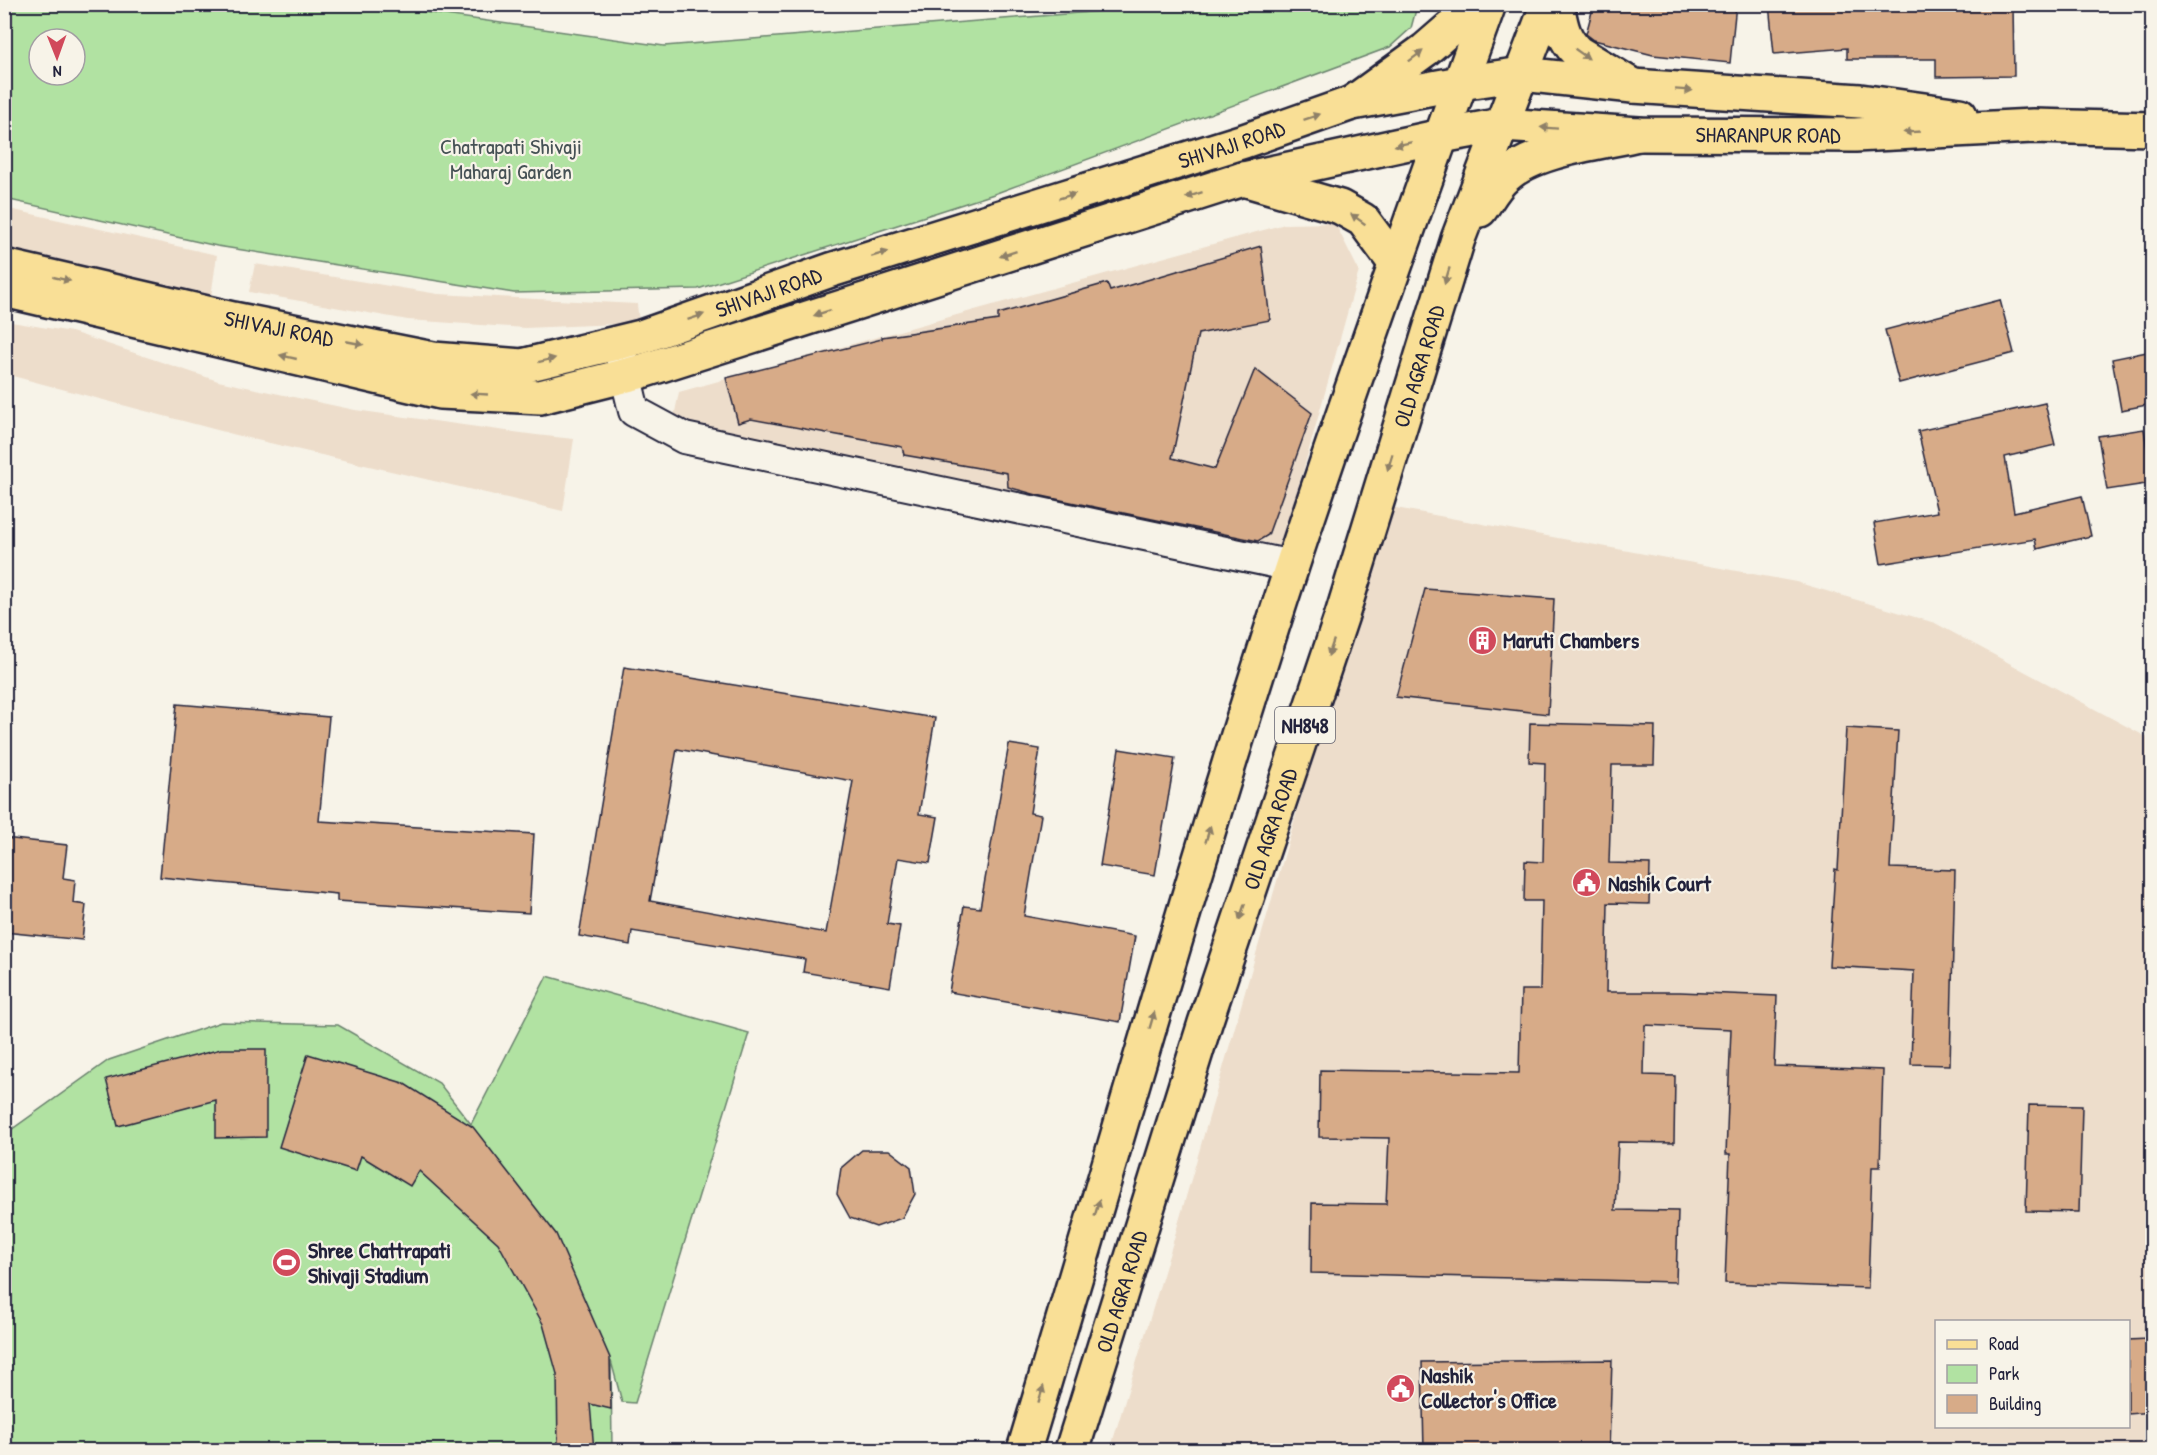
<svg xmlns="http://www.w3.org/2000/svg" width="2157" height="1455" font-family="'Patrick Hand',sans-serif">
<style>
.built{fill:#edddcb;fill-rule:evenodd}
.green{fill:#b1e2a2;stroke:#6a826e;stroke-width:1.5;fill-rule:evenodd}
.building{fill:#d7ab88;stroke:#22223b;stroke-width:1.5;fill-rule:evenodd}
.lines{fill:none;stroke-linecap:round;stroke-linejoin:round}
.minor-casing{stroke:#22223b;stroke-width:34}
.major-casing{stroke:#22223b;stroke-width:38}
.highway-casing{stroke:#22223b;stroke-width:38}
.minor{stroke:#f7f3e8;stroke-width:30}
.major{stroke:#f9df96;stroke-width:33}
.highway{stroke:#f9df96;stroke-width:33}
.oneway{fill:#8e8068}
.labels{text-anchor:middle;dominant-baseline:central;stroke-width:4.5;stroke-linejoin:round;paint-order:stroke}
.shield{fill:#f7f3e8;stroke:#62616f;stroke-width:1.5}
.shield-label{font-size:21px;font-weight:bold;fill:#22223b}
.street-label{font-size:22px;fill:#22223b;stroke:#f7f3e8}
.park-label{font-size:22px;fill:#465255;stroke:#f7f3e8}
.poi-label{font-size:22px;font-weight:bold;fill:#22223b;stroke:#f7f3e8;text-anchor:start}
</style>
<rect width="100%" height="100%" fill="#f7f3e8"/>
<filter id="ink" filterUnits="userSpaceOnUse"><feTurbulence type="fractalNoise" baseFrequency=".0167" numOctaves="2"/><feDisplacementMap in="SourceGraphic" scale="12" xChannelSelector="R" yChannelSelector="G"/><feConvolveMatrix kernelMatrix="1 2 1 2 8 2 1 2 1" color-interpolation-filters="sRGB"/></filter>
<g filter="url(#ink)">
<g class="built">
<polygon points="5,208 217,255 211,297 5,251"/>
<polygon points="1335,223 1359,271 1282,546 672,427 679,392 1285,224"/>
<polygon points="255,264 438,294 637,304 639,323 525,328 408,320 249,292"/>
<polygon points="5,321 72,332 218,381 355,410 536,435 574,439 563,511 240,436 5,374"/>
<path d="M1385,506L1796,582L1935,623L2152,740V1450H1110L1173,1242ZM1936,1322H2128V1426H1936Z"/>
</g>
<g class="green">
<path d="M1415,4L1417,6L1411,28L1390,47L994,194L698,289L514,293L217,246L5,199V5H382L431,13L664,46L1179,5ZM39,39H75V75H39Z"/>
<polygon points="547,976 749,1033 635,1403 622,1402 611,1361 612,1450 5,1450 4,1135 109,1060 221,1022 338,1025 439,1083 471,1124"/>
</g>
<g class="building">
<polygon points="1594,4 1736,4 1730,63 1653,55 1594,40 1586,34"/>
<polygon points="1769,4 2013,4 2014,76 1936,77 1936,59 1847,59 1847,48 1774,54"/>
<polygon points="1261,246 1270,320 1198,334 1172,458 1215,469 1255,369 1312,413 1268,535 1258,541 1037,495 1008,487 1007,473 904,455 902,447 751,419 738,423 726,378 882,339 882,337 998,320 998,314 1107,283 1110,291"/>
<polygon points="2000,300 2014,353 1899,383 1885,330"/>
<polygon points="2152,351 2152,404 2121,410 2112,359"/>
<polygon points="2045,403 2055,445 2005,457 2014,512 2082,496 2091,536 2037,549 2035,539 1881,564 1874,523 1937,512 1918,431"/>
<polygon points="2144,429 2152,483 2107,490 2098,436"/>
<polygon points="1425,589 1554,599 1548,714 1396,697"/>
<path d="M624,667L935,718L919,814L938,817L930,863L898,858L887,924L900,926L890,987L803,972L805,959L632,931L630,945L579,936ZM677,749L853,781L826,933L650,901Z"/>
<polygon points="177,704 329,717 319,821 534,834 529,913 337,901 337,894 160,877"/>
<polygon points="1530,723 1655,726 1654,765 1612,765 1609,863 1650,864 1649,904 1608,903 1606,992 1680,992 1777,996 1774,1066 1883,1070 1880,1167 1872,1167 1868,1288 1725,1283 1730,1154 1726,1154 1731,1029 1645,1025 1644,1075 1675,1076 1674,1143 1618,1142 1615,1210 1678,1211 1676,1282 1311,1273 1312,1203 1386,1204 1389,1138 1319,1137 1320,1070 1519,1073 1521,990 1540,990 1542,901 1524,901 1525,861 1543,862 1545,763 1529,762"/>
<polygon points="1846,728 1898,731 1890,868 1955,870 1950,1065 1911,1064 1914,971 1829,966 1835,869 1838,870"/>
<polygon points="1009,744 1040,749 1030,813 1041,815 1024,916 1135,936 1120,1022 949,992 964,906 980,908"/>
<polygon points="1119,749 1175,758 1155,875 1100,866"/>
<polygon points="4,838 67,845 63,878 75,880 73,903 86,905 82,940 4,932"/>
<polygon points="221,1049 266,1049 266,1137 216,1138 216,1100 118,1126 106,1079"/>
<polygon points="308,1054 403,1083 473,1127 556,1234 610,1358 611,1409 590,1404 594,1450 558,1450 557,1374 543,1324 498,1243 419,1171 410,1186 361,1156 356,1171 279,1147"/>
<polygon points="2029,1105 2082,1106 2079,1212 2026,1211"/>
<polygon points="862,1150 889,1150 911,1167 915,1194 902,1218 876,1227 850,1218 837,1194 841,1168"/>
<polygon points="2148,1339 2152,1412 2128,1414 2128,1340"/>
<polygon points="1612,1360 1609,1450 1424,1450 1422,1362"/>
</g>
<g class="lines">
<defs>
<polyline id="minor" points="620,353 634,411 684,438 1292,566"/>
<g id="major">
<path id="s1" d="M4,266L233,319L433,359L522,366L641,337L831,270L1244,141L1352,103L1460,83L1522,74L1633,86L1860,101L1960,115"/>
<path id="s2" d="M4,290L440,392L540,397L639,372L1243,179L1441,136L1502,125L1639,134L1855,135L2033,126L2152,129"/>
</g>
<g id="highway">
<path d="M1557,4C1561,24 1562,37 1577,52L1633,86"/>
<polyline points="1352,103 1425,50 1478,4"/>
<polyline points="1243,179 1340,207 1363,220 1395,263"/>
<path d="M1480,210C1488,199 1495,185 1506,176C1536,149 1599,143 1639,134"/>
<path d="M1024,1450C1113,1156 1196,859 1292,566C1354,378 1421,191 1489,4"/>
<path id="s3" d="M1072,1450L1205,1023L1342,615L1458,239L1548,4"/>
</g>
</defs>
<use href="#minor" class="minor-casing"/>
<use href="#major" class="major-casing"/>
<use href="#highway" class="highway-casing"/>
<use href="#minor" class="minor"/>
<use href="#major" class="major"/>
<use href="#highway" class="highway"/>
</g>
<defs><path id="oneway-solid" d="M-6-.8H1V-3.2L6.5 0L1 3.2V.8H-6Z" transform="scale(1.5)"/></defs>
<g class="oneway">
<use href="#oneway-solid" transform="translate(1582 54) rotate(35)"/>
<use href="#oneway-solid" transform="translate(1416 56) rotate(-37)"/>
<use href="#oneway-solid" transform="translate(1684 90) rotate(4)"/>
<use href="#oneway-solid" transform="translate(1312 117) rotate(-19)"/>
<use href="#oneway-solid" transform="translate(1549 128) rotate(-176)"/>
<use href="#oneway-solid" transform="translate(1912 132) rotate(177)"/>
<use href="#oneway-solid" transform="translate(1403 144) rotate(168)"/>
<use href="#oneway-solid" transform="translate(1194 195) rotate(162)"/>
<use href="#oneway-solid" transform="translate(1067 196) rotate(-17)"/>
<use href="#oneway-solid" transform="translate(1358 219) rotate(-145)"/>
<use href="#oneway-solid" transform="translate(880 254) rotate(-17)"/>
<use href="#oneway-solid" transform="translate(1008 254) rotate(162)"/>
<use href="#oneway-solid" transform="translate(1447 276) rotate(107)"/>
<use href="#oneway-solid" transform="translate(62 279) rotate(13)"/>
<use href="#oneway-solid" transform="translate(822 313) rotate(162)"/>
<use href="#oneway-solid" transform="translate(696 317) rotate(-19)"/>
<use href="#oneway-solid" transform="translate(355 343) rotate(11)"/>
<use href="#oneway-solid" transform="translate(288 357) rotate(-167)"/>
<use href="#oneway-solid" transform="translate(547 360) rotate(-14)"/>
<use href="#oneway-solid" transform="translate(479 394) rotate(-177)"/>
<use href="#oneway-solid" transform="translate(1390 462) rotate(107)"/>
<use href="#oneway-solid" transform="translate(1331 648) rotate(109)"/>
<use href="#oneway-solid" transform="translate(1208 834) rotate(-73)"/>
<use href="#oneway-solid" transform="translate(1242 912) rotate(109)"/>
<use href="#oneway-solid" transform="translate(1152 1020) rotate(-74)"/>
<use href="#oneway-solid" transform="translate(1097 1208) rotate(-74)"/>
<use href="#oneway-solid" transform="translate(1041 1394) rotate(-73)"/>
</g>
</g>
<defs>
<symbol id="building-disc" viewBox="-11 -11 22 22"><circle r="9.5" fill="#d1495b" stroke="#f7f3e8"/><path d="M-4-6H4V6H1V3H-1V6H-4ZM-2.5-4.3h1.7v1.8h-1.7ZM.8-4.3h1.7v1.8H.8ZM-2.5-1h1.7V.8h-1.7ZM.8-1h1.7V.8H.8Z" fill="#fff"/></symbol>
<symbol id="civic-disc" viewBox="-11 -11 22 22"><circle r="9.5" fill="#d1495b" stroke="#f7f3e8"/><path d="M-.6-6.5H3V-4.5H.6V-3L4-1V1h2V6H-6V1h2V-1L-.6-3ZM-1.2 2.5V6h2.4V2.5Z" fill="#fff"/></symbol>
<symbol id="stadium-disc" viewBox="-11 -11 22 22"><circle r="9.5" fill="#d1495b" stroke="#f7f3e8"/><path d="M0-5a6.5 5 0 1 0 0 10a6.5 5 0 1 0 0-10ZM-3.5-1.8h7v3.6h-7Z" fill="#fff"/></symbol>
</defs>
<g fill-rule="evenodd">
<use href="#building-disc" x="1466" y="624" width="33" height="33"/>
<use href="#civic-disc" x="1570" y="866" width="33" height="33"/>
<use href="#stadium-disc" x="270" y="1246" width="33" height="33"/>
<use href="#civic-disc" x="1384" y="1372" width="33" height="33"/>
</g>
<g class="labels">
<rect class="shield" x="1275" y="707" width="60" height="36" rx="4.5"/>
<g class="shield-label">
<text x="1305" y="725">NH848</text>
</g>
<g class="street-label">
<text stroke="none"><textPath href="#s2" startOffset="1815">SHARANPUR ROAD</textPath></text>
<text stroke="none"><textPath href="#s1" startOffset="1272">SHIVAJI ROAD</textPath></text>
<text stroke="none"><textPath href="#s1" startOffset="786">SHIVAJI ROAD</textPath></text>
<text stroke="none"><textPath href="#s1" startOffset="282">SHIVAJI ROAD</textPath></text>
<text stroke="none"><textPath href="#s3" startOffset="1138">OLD AGRA ROAD</textPath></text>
<text stroke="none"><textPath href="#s3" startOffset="652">OLD AGRA ROAD</textPath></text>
<text stroke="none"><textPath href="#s3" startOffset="166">OLD AGRA ROAD</textPath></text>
</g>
<g class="park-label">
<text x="511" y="146">Chatrapati Shivaji<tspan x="511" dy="25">Maharaj Garden</tspan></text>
</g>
<g class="poi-label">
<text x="1503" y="640">Maruti Chambers</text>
<text x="1608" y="883">Nashik Court</text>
<text x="308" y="1250">Shree Chattrapati<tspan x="308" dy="25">Shivaji Stadium</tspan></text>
<text x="1421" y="1375">Nashik<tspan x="1421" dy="25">Collector's Office</tspan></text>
</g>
</g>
<rect width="2157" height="1455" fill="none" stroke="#f7f3e8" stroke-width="24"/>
<rect x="12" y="12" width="2133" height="1431" fill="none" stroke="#22223b" stroke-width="2" filter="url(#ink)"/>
<rect x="1935" y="1320" width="195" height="108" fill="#f7f3e8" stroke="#a29fa3" stroke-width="1.5"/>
<rect x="1947" y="1340" width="30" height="9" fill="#f9df96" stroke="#a29fa3" stroke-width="1.5"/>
<text x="1989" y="1350" font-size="18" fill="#22223b">Road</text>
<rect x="1947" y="1365" width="30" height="18" fill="#b1e2a2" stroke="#a29fa3" stroke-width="1.5"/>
<text x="1989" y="1380" font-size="18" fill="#22223b">Park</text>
<rect x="1947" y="1395" width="30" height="18" fill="#d7ab88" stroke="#a29fa3" stroke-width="1.5"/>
<text x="1989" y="1410" font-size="18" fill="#22223b">Building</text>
<g transform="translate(57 57) rotate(179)"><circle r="28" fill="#f7f3e8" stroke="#a29fa3" stroke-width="1.5"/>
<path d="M0-4.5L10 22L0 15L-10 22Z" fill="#d1495b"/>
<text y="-9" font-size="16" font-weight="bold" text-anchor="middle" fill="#22223b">N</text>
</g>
</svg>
